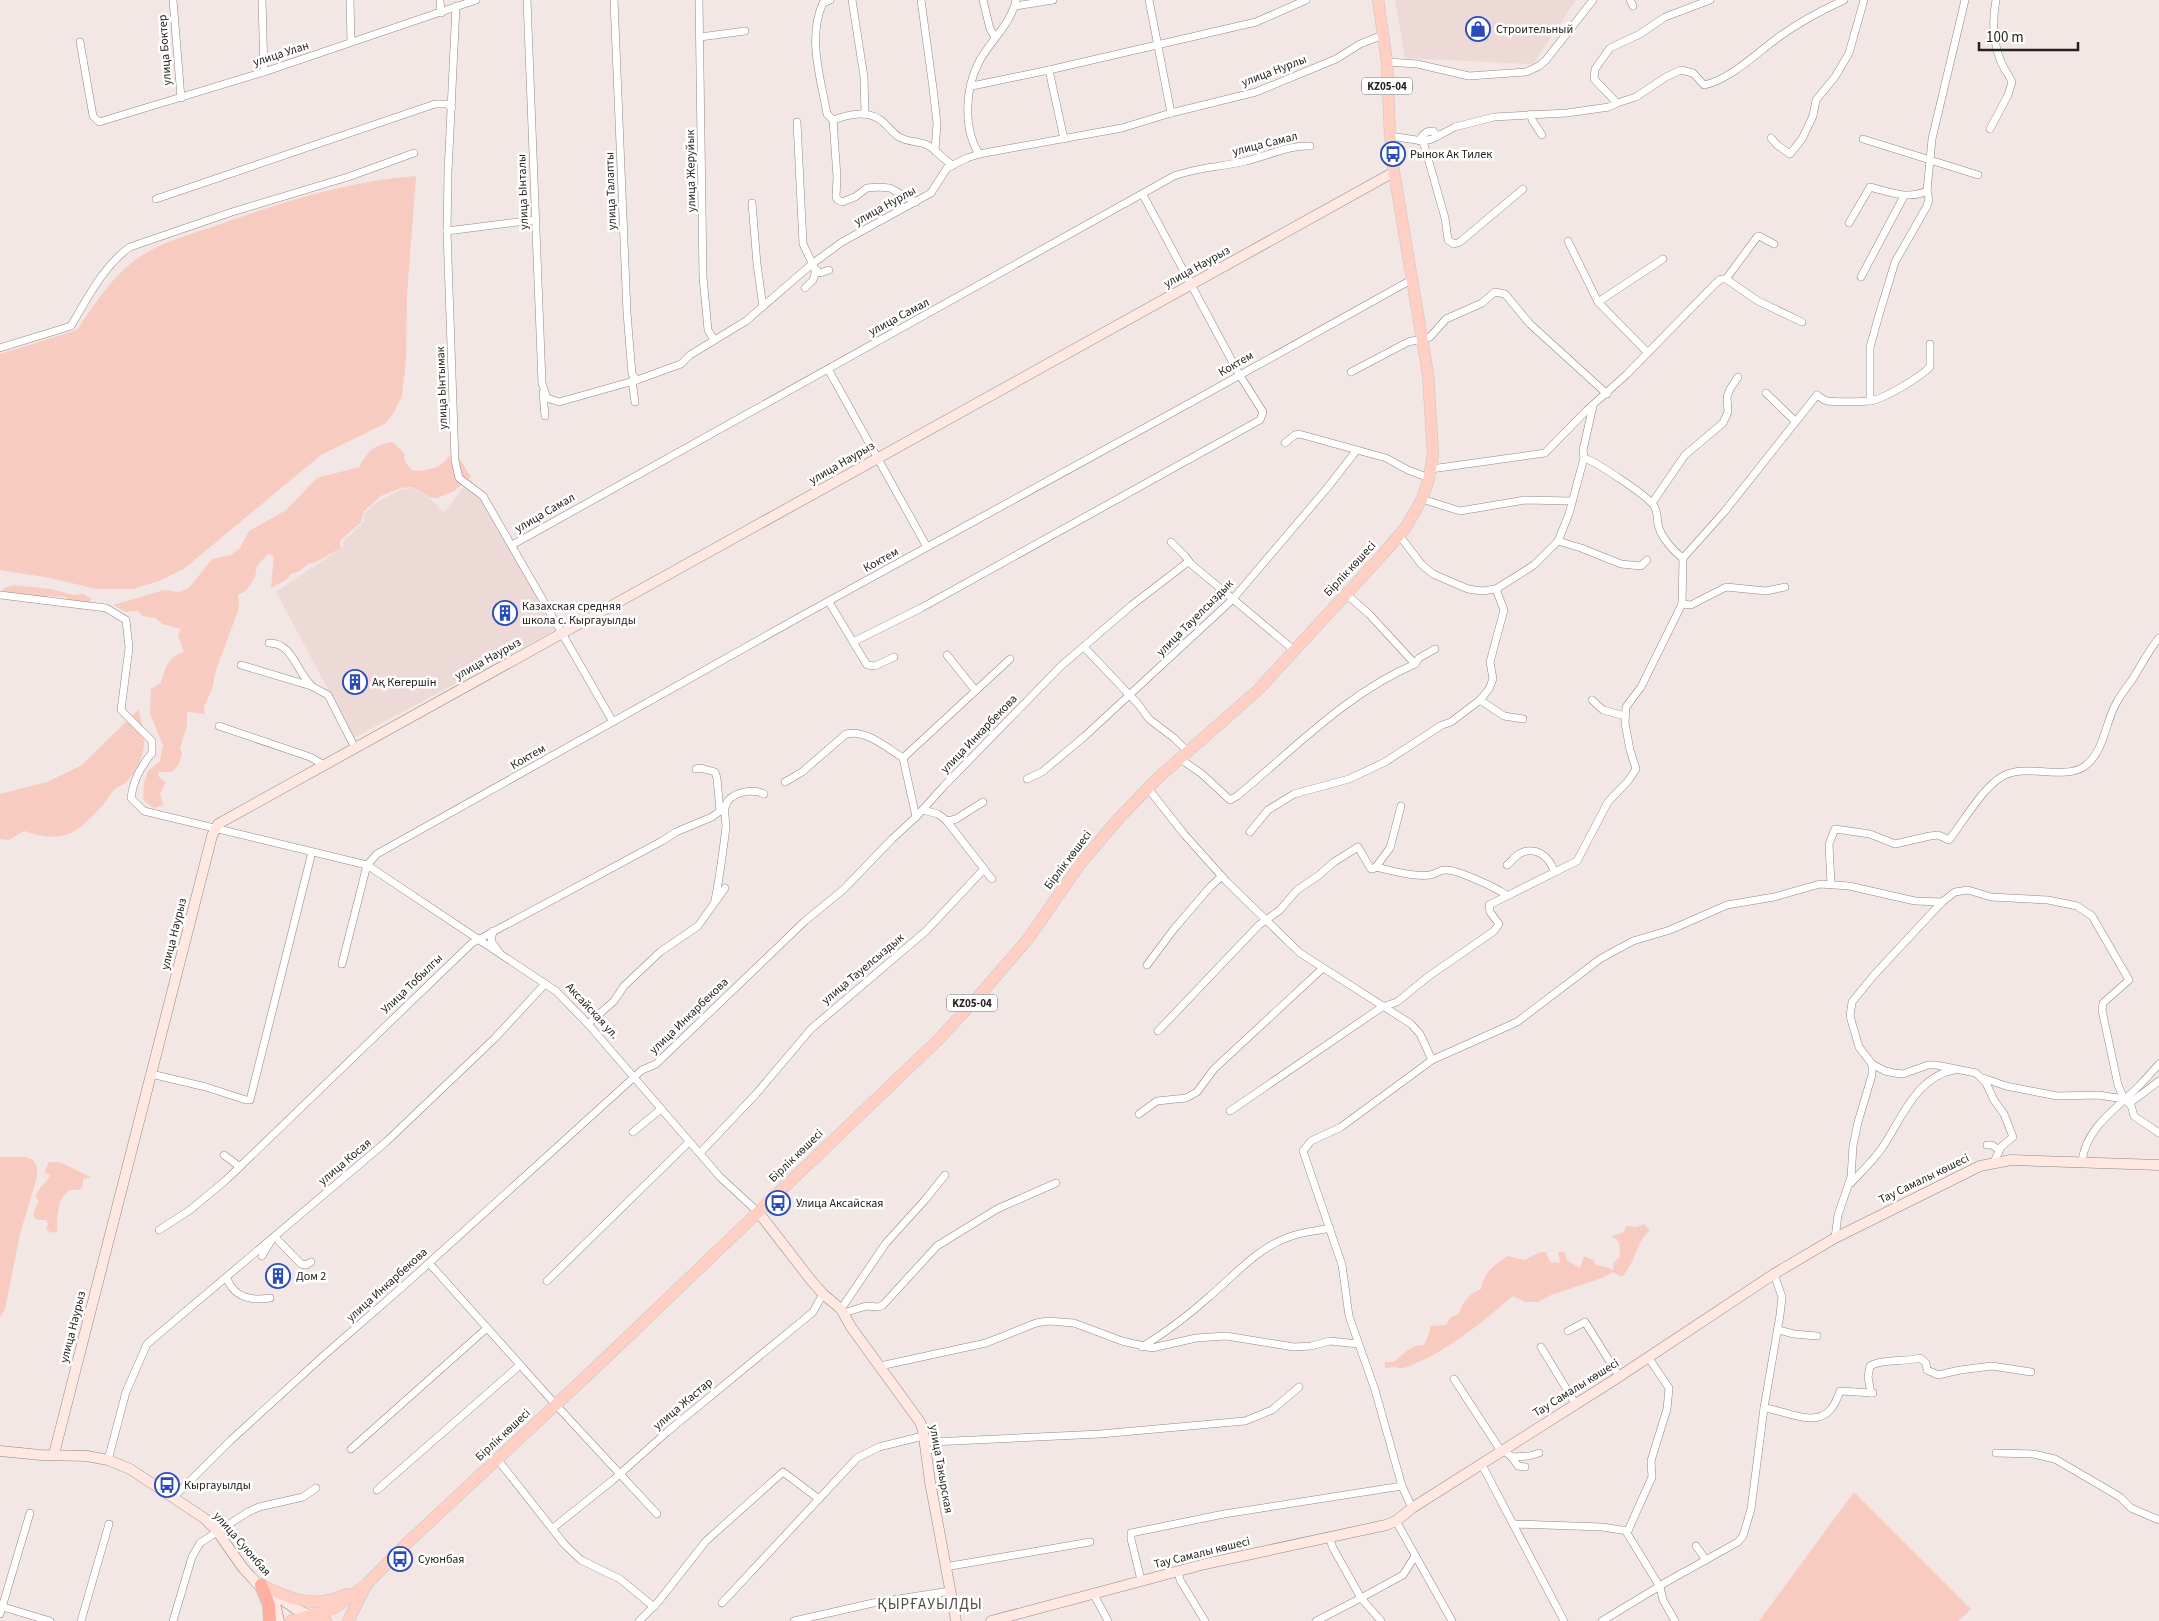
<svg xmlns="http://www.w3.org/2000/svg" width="2159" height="1621" font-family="'Source Sans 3',sans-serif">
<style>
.built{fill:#edd9d5}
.green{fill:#f8cbc1}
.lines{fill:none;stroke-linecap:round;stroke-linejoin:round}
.street-casing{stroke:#928886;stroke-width:8}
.secondary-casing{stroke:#928886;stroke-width:11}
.primary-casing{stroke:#c7c6c5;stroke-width:12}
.highway-casing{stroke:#c7c6c5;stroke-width:14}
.street{stroke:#fff;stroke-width:7}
.secondary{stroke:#ffe7e2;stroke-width:10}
.primary{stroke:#ffcfc4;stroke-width:11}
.highway{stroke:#ffaf9d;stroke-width:12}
.labels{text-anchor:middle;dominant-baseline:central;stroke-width:5;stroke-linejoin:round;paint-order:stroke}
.shield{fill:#fff;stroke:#676464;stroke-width:1}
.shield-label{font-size:11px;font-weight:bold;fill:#262221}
.poi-label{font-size:12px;fill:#262221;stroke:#fff;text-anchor:start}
.street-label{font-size:12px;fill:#262221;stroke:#fff}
.quarter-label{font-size:15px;letter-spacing:1px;fill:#524a48;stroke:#fff}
</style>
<rect width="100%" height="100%" fill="#f2e7e4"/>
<g class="built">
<polygon points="1395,0 1576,0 1533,64 1405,58"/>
<polygon points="470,479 555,630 354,738 276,592 343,547 343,542 364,521 364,514 377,502 400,490 412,488 431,499 442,511 445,511"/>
</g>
<g class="green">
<path d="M416,176L407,296L406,360L402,396L394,412L386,423L321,455L185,568L159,581L133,589H97L50,578L0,570V354L77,330C95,304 111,277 138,258C157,244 191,234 215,226C280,203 346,181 416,176Z"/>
<path d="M393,442L404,453L405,462L413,471C433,470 440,469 452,453L460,459L471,477L454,491L437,498L429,497L412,487L401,488L381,496L364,511L361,522L340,541L341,548L316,562L308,564L300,571L291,574L286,580L271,588L274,556L268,554L257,566L255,577L246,591L238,595L239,608L216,670L212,689L204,707L205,714L187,712V726L180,748L182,754L179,764L172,772H159L158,776L166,782L160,794L163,805L154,808L143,800L144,783L148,771L160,761L163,745L150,714L151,689L161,683C165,669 168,656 184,652L178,635L181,629L162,624L156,618L142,616L138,611L126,612L113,605L164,590L179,592L189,588L212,559L231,555L240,548L249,531L286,510L317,478L359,467C368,451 375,444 393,442Z"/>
<polygon points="13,585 51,589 74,595 83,594 92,599 81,610 65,597 48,596 35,603 14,600 2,589"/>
<path d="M139,709C141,724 147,740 142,755C139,765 133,777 124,784C121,786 117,787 114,790C110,794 107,800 103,805C77,834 64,844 24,831L9,840L0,839V794L47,782L82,765Z"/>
<polygon points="0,1157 26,1157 33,1160 37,1166 37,1177 20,1234 5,1309 0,1317"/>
<path d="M49,1162H59L91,1177L83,1179V1186L79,1190H70C56,1200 58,1214 57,1231L53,1233L46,1230L48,1224L46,1220H37L33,1215L36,1206L39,1202L36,1197L38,1191L51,1175L44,1173Z"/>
<path d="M1644,1224L1650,1230C1636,1242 1636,1262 1622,1277L1613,1272L1602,1278L1551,1295L1538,1302H1525L1513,1296C1481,1323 1447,1352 1407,1367C1399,1370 1393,1365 1385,1369V1362H1394L1406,1351L1415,1346L1424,1345L1430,1331V1326L1446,1325L1451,1317L1459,1314C1462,1302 1469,1294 1481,1289C1484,1272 1494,1265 1508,1256L1524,1260L1541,1252H1546L1550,1262L1560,1263L1558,1252H1564L1568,1261L1580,1268L1584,1256L1593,1260L1596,1265L1610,1268L1613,1271L1614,1262L1620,1257L1619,1242L1612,1236L1624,1232L1626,1226L1636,1227Z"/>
<polygon points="1854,1492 1971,1609 1958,1621 1759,1621"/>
</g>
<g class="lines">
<defs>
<g id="street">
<polyline points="173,0 181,98"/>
<polyline points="262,0 264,72"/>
<polyline points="350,0 351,42"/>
<polyline points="440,0 441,13"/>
<polyline points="527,0 542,383 547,398 559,402 637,380 681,364 690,355 746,321 812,264 842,242 931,193 947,168 967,158 979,154 1122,128 1171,113 1256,92 1336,59 1360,44 1383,35"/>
<polyline points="614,0 627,313 632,374 637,380"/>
<polyline points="699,0 703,277 708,330 714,340"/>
<path d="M830,0L823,3C807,38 821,79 827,114L833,120C847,115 865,110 879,119C886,123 891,132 899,137C908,142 916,141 925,144C936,148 942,160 953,165"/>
<polyline points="852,0 864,77 865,114"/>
<polyline points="921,0 933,88 937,123 935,151"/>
<polyline points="983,0 990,29 995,37"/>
<polyline points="1149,0 1171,113"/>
<polyline points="1630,0 1633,6"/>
<polyline points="456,6 448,172 447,231 455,461 459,478 483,496 613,722"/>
<polyline points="1015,6 1053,0"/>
<polyline points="700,37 745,31"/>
<polyline points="80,42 93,116 99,122 264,72 476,0"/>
<polyline points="1387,62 1417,64 1469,76 1526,72 1539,66 1546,60 1593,0"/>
<polyline points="972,86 1049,70"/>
<polyline points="1617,103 1594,79 1595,69 1610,48 1640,34 1665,17 1710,0"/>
<polyline points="1531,114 1532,120 1542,135"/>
<polyline points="833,120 837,177 836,197 838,200 842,202 855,197 867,188 878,187 890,188 916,202"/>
<polyline points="797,122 803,244 815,269 815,274 813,280 805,288"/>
<path d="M1990,129L2008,95L2012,82C2009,75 2004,69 2001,62C1993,42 1992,21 1996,0"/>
<path d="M1390,136L1423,141L1432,139L1455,127L1494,117L1567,113L1609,107L1617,103L1636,97L1666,77L1681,70L1693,73L1704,85C1729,80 1756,54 1776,39C1795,25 1822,10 1844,0"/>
<polyline points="1771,138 1777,145 1790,154 1802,139 1813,116 1816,100 1835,77 1849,53 1864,0"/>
<polyline points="1064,139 1049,70 1256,22 1306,0"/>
<polyline points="1863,139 1978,175"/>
<path d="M1420,141C1422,134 1426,131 1433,131L1438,136"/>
<polyline points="1423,141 1445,218 1448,240 1454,244 1460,242 1523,189"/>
<path d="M979,154C963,129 965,88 979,62C990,41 1011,24 1016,0"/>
<polyline points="156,199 435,104 447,104 452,108"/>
<polyline points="752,203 757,264 763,307"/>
<path d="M1849,223L1870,187C1890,192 1907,200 1927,191"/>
<polyline points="447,231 534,220"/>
<polyline points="1568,241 1598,302 1647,352"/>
<polyline points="815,269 820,273 829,270"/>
<polyline points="1861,277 1904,196"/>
<polyline points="1726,279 1758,301 1802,322"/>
<polyline points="1598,302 1663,259"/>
<path d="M0,348L71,326C87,299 104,265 130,247L232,212L348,177L414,153"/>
<polyline points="828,369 927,547"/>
<polyline points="1351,372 1408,342 1430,337 1446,319 1482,303 1495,292 1505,294 1530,324 1607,394"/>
<polyline points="632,381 635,402"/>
<polyline points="543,393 545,416"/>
<polyline points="1766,393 1795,421"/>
<polyline points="1870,401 1870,347 1879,315 1895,262 1927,206 1929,199 1927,191 1932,139 1965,0"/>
<polyline points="1285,443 1295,435 1299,434 1386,458 1408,470 1429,478"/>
<path d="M1584,458C1595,461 1648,496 1654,506C1659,514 1656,520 1659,528C1663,539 1674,552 1683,558"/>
<polyline points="1431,469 1545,453 1586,411 1627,374 1715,284 1721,279 1726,279 1757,237 1759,236 1774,244"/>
<polyline points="1422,499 1460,511 1525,500 1571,501"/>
<polyline points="1652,503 1685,455 1723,423 1728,412 1727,397 1730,389 1738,377"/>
<polyline points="1399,535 1422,565 1433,574 1468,589 1482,591 1496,589 1534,565 1558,541 1569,514 1584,458 1583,450 1593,406"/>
<polyline points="1558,541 1581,548 1621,564 1641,566 1647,560"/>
<polyline points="1171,542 1185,556 1191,564 1295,651"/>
<path d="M512,545L1174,176C1197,167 1223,167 1246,161C1268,156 1288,145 1310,146"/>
<path d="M0,595L106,608L126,620L129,648L121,710L152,741V753C141,766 133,780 131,798L144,811L367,865L556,991L588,1024L720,1177L759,1213"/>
<polyline points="829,602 867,665 875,666 894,657"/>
<polyline points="1682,604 1691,605 1726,587 1766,591 1785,587"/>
<polyline points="853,642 921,608 1260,420 1263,412 1239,374 1143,195"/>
<path d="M269,643C293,643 296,671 311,685"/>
<polyline points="1084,647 1138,704 1149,719 1174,738 1187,751"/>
<polyline points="947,655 975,690"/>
<polyline points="1415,664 1419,658 1435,649"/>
<polyline points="241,665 311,686 328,695 355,748"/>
<polyline points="1480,700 1504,716 1523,719"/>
<polyline points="1592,700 1603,710 1625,716"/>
<polyline points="219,726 310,757 324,765"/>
<polyline points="903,758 1010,659"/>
<path d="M1179,758L1202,774L1230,800L1237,796C1293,750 1347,693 1415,664L1369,614L1346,594"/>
<polyline points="696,769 701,768 715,772 717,778 720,811"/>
<polyline points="1027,779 1042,772 1085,736 1232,600 1328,487 1356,451"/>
<path d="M785,782L802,772L846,734C866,729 887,748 903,758L916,817"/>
<polyline points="1147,787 1184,834 1226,881 1300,953 1411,1024 1420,1034 1432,1060"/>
<polyline points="947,821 956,819 983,802"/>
<polyline points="1250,832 1268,810 1294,794 1349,779 1385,762 1442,725 1451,722 1480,700 1489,689 1493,679 1490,662 1504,610 1496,589"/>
<path d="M1507,865C1511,862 1515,856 1519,854C1535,845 1549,856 1554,871"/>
<path d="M1376,867C1393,871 1413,877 1430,875C1435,874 1440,870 1445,870C1456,869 1497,888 1506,895"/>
<polyline points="984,869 992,879"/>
<path d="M1831,884L1829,844L1835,829L1870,834L1895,844L1930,836L1938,835L1949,840C1964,821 1982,788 2003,776C2028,763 2064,781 2085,766C2105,751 2105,721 2117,702C2121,694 2127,687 2132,680C2141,666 2148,651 2159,638"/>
<path d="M715,900C720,876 723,851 726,827C726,821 724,814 725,808C728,792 752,788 764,794"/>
<polyline points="493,931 491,941 499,952"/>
<polyline points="342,964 367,865 377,854 805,614 1179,409 1411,280"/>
<polyline points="1147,965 1174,929 1210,887 1222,876"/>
<polyline points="588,1024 614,1001 624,986 660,952 698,926 725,888"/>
<polyline points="1158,1031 1259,925 1280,910 1297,890 1318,876 1334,862 1358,847 1371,869 1375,868 1390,848 1401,806"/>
<polyline points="1872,1064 1885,1071 1894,1073 1903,1074 1928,1065 1936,1065 1976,1073 1986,1083 1994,1100 2004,1114 2013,1137 2001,1147 1994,1162"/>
<polyline points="151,1074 206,1087 246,1100 250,1100 312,852"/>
<polyline points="1983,1078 2006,1086 2057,1096 2098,1095 2124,1099 2131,1105 2134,1116 2159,1133"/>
<polyline points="2130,1103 2159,1081"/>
<path d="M1230,1111L1382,1007L1397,1002L1429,976L1494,931L1499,924L1490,912L1489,905L1577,861L1608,802L1628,781L1636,769L1630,750L1625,723L1626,707L1641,687L1682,604L1683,558L1725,511L1817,395C1820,397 1823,400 1827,401C1832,402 1864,402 1869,401C1883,400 1920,377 1930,367V344"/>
<polyline points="1139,1114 1157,1101 1186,1098 1197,1092 1214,1069 1323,968"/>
<polyline points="633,1132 661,1109"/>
<polyline points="1987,1145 1992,1145 1999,1150"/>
<polyline points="700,1153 756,1094 811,1029 926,931 984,869 946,820 938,814 923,810"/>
<polyline points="224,1155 240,1167"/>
<path d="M2082,1161C2086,1128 2116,1109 2138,1087C2145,1080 2152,1072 2159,1064"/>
<path d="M1851,1183C1861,1172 1873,1161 1882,1148C1901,1120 1916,1077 1954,1070"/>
<polyline points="159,1230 190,1210 226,1180 472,943 662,841 676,832 712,817 725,807"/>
<polyline points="275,1237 301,1264 306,1265 311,1262"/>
<polyline points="1835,1238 1838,1215 1851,1177 1853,1146 1858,1122 1872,1075 1872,1064 1859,1047 1850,1016 1852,1002 1874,975 1942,902 1955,892 1968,890 1991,897 2048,900 2077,906 2092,916 2129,980 2103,1003 2102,1010 2118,1085 2124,1099"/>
<polyline points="262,1256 271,1241"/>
<polyline points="429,1263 556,1405 657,1514"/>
<path d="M227,1279C235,1298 251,1301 270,1298"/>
<polyline points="547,1281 689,1142"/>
<polyline points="841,1309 886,1243 925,1200 945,1175"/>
<polyline points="844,1313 866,1306 879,1307 883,1305 937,1246 997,1209 1056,1183"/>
<polyline points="1778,1330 1794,1334 1817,1336"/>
<polyline points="1568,1331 1585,1322 1619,1376"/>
<path d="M1142,1347C1166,1332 1189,1315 1210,1296C1235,1275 1257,1248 1289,1237C1302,1232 1317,1231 1330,1228"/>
<polyline points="1541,1347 1575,1403"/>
<polyline points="1648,1357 1669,1388 1667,1409 1651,1461 1652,1477 1627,1533 1660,1587 1663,1600 1675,1621"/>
<polyline points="880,1366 986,1343 1036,1323 1048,1321 1074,1323 1122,1341 1152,1348 1196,1338 1226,1336 1294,1347 1311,1346 1330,1341 1358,1344"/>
<polyline points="1454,1379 1501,1451"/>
<path d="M1871,1393L1868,1377L1870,1366C1882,1359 1905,1362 1920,1358L1926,1363L1927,1370L1938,1375L1960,1370L1992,1366L2031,1372"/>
<path d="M1764,1408C1785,1410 1815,1429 1831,1409C1835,1404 1838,1397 1840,1391L1873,1393"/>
<polyline points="351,1449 487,1328"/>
<polyline points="1503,1450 1512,1457 1518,1466 1525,1467"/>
<polyline points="1996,1453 2033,1454 2055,1459 2120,1497 2131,1508 2159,1520"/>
<polyline points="1512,1457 1529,1456 1539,1453"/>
<polyline points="108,1460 126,1392 147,1344 386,1142 495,1038 545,984"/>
<polyline points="498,1460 565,1545 581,1560 620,1579 654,1607"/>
<polyline points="1482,1465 1564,1621"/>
<polyline points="377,1490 520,1365"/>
<polyline points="174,1497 231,1440 321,1358 408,1282 642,1070 656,1064 805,921 844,889 892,839 916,817 943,787 1061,666 1132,605 1188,562"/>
<polyline points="1412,1508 1402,1486 1375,1390 1349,1316 1342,1265 1303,1151 1311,1141 1341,1127 1432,1060 1517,1022 1600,959 1633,941 1670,930 1727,905 1774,897 1820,884 1849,886 1915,901 1942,902"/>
<polyline points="1396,1521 1452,1621"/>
<polyline points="1513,1524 1602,1527 1628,1531"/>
<polyline points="553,1528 613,1480 667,1432 813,1312 823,1294"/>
<polyline points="1329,1537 1333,1548 1361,1598 1403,1575 1415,1556"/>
<polyline points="1696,1546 1706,1560"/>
<polyline points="945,1567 1090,1542"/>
<polyline points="1178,1571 1180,1580 1205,1621"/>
<polyline points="1141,1580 1131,1539 1131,1533 1224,1514 1402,1486"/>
<polyline points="1093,1593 1108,1621"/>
<polyline points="722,1603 857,1458 879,1447 919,1437 924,1437 931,1442 1100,1434 1245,1421 1272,1410 1299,1387"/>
<polyline points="0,1606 50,1621"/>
<polyline points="0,1614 30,1513"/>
<polyline points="81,1621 109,1524"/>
<polyline points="173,1621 192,1557 200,1543 248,1512 259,1507 303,1497 316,1488"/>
<polyline points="639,1621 658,1602 706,1541 783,1472 819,1499"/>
<polyline points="794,1621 873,1603 950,1591"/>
<polyline points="1316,1621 1361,1598 1381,1621"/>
<polyline points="1602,1621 1668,1581 1738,1542 1743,1536 1751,1509 1764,1408 1780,1315 1782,1297 1774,1274"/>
</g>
<g id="secondary">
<polyline points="759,1213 810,1279 823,1294 841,1309 851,1327 920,1422 923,1430 930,1482 956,1621"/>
<polyline points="0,1451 41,1455 87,1456 108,1460 130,1469 204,1518 217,1531 243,1568 275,1603 279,1621"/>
<polyline points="54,1454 212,836 218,824 1394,172"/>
<polyline points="274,1594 297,1610 312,1616"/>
<polyline points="991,1621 1205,1564 1386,1525 1396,1521 1412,1508 1614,1380 1774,1274 1835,1238 1980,1166 2011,1160 2159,1165"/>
</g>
<g id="primary">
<path d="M261,1585C293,1600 313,1609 347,1594"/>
<polyline points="312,1616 336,1607 367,1584 405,1545 592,1371 939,1039 977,998 1028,939 1080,864 1119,818 1160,776 1258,690 1384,553 1406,527 1422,499 1429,478 1433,454 1428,374 1394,172 1390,136 1387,62 1378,0"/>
<polyline points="291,1621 308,1616 326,1621"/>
<polyline points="348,1621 365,1588"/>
</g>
<polyline id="highway" points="261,1585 269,1605 270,1621"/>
</defs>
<use href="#street" class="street-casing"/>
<use href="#secondary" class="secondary-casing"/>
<use href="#primary" class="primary-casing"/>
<use href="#highway" class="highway-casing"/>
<use href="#street" class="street"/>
<use href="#secondary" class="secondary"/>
<use href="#primary" class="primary"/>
<use href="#highway" class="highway"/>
</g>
<defs>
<symbol id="shop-ring" viewBox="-11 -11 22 22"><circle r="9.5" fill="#fff" stroke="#2a4cbb" stroke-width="1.5"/><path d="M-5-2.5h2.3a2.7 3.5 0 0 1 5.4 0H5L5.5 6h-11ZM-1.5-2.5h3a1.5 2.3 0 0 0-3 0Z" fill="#2a4cbb"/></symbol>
<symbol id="bus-ring" viewBox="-11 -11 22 22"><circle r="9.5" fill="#fff" stroke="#2a4cbb" stroke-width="1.5"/><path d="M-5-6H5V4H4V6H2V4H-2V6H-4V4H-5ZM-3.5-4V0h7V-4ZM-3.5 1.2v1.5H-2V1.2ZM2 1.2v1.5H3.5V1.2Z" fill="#2a4cbb"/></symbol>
<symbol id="building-ring" viewBox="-11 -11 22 22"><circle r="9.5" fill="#fff" stroke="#2a4cbb" stroke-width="1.5"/><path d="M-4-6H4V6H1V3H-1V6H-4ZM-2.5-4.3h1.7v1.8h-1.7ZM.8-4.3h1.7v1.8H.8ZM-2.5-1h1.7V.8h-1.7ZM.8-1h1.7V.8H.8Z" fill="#2a4cbb"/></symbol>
</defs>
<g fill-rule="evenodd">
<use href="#shop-ring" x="1464" y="15" width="28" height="28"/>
<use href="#bus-ring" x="1379" y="140" width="28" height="28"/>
<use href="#building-ring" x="491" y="599" width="28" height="28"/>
<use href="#building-ring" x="341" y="668" width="28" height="28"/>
<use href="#bus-ring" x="764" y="1189" width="28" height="28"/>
<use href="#building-ring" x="264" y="1262" width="28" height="28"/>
<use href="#bus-ring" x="153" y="1471" width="28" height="28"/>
<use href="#bus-ring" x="386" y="1545" width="28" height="28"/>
</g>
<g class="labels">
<g class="shield">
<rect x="1362" y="77.5" width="50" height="17" rx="4"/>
<rect x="947" y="994.5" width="50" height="17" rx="4"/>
</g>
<g class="shield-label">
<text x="1387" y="86">KZ05-04</text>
<text x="972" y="1003">KZ05-04</text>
</g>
<g class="poi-label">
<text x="1496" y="29">Строительный</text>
<text x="1410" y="154">Рынок Ак Тилек</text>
<text x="522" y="606">Казахская средняя<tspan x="522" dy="14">школа с. Кыргауылды</tspan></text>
<text x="372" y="682">Ақ Көгершін</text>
<text x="796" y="1203">Улица Аксайская</text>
<text x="296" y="1276">Дом 2</text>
<text x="184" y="1485">Кыргауылды</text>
<text x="418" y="1559">Суюнбая</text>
</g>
<g class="street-label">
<text transform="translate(165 50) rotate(-94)">улица Боктер</text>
<text transform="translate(281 54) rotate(-18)">улица Улан</text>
<text transform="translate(1274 71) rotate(-21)">улица Нурлы</text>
<text transform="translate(1265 144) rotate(-14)">улица Самал</text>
<text transform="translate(691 171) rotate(-91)">улица Жеруйык</text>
<text transform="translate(611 191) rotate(-92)">улица Талапты</text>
<text transform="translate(523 192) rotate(-92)">улица Ынталы</text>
<text transform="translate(885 206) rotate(-29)">улица Нурлы</text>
<text transform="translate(1197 267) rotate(-29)">улица Наурыз</text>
<text transform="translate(899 317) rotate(-28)">улица Самал</text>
<text transform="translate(1236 364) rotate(-30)">Коктем</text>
<text transform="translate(442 388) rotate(-92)">улица Ынтымак</text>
<text transform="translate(842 463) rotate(-30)">улица Наурыз</text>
<text transform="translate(545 513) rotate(-30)">улица Самал</text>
<text transform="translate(881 560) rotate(-29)">Коктем</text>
<text transform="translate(1350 569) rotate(-47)">Бірлік көшесі</text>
<text transform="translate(1195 618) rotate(-45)">улица Тауелсыздык</text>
<text transform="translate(488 659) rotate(-29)">улица Наурыз</text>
<text transform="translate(979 734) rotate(-46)">улица Инкарбекова</text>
<text transform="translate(528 757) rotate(-30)">Коктем</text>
<text transform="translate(1068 860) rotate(-53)">Бірлік көшесі</text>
<text transform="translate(174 934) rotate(-76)">улица Наурыз</text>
<text transform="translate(863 969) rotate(-40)">улица Тауелсыздык</text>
<text transform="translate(412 984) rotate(-44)">Улица Тобылгы</text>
<text transform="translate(592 1011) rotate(47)">Аксайская ул.</text>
<text transform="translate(689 1016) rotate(-44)">улица Инкарбекова</text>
<text transform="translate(796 1156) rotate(-44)">Бірлік көшесі</text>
<text transform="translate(345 1162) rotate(-40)">улица Косая</text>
<text transform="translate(1924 1179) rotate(-26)">Тау Самалы көшесі</text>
<text transform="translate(387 1285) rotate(-42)">улица Инкарбекова</text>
<text transform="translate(73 1327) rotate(-76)">улица Наурыз</text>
<text transform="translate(1576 1388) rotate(-32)">Тау Самалы көшесі</text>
<text transform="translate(683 1404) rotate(-40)">улица Жастар</text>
<text transform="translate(503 1435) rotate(-43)">Бірлік көшесі</text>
<text transform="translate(941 1469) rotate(80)">улица Такырская</text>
<text transform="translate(242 1544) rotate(49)">улица Суюнбая</text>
<text transform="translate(1202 1553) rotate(-14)">Тау Самалы көшесі</text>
</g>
<g class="quarter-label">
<text x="930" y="1604">ҚЫРҒАУЫЛДЫ</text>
</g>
</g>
<path d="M1979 42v8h99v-8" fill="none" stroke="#262221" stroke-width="2.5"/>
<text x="1986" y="42" font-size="15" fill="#262221" stroke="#ffffff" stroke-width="4" paint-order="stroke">100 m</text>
</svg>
